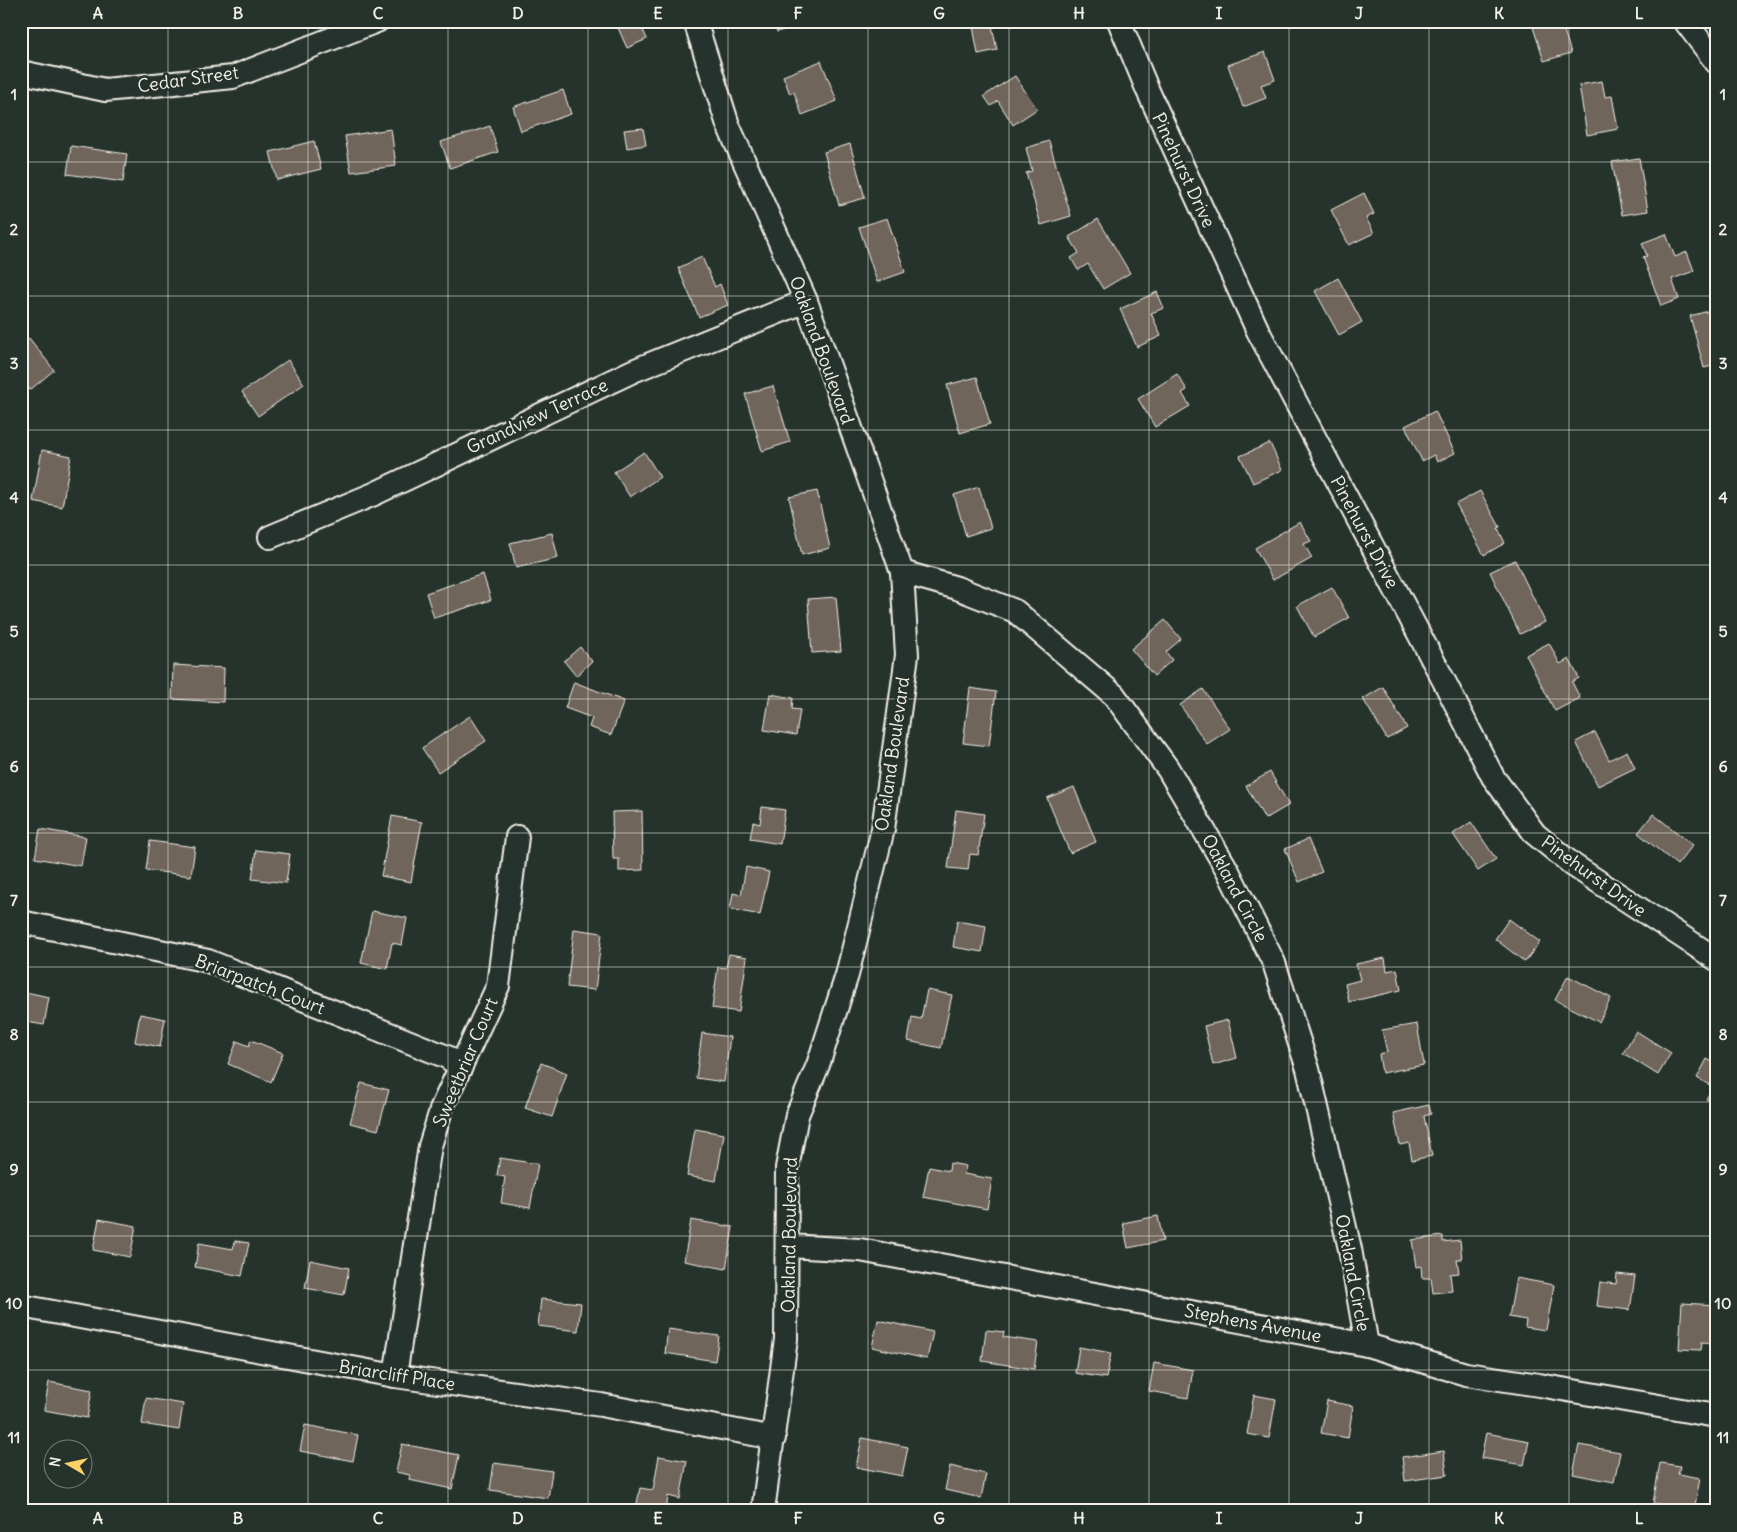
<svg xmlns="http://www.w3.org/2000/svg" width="1737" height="1532" font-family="Delius,sans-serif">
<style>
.building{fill:#70655a;stroke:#f4f1e8}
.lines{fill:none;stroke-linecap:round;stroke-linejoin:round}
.street-casing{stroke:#f4f1e8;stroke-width:26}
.street{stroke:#26332d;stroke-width:22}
.grid{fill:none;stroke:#f4f1e8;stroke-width:1;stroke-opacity:0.55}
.labels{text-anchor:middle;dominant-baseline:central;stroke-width:5;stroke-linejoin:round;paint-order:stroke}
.street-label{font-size:18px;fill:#f4f1e8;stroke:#26332d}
.neatline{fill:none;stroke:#f4f1e8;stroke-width:2}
.grid-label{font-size:16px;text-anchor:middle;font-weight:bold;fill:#f4f1e8}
</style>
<rect width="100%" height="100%" fill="#26332d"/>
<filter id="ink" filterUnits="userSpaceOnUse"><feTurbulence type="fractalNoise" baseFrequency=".02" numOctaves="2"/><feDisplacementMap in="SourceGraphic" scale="10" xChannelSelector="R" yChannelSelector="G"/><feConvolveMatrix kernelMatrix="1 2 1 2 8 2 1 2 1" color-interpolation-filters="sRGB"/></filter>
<g filter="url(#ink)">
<g class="building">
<polygon points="615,21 639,21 647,39 627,48"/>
<polygon points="773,21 804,21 805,23 777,32"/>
<polygon points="972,21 991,21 997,50 978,54"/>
<polygon points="1531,21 1561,21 1571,53 1544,61"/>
<polygon points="1265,52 1275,80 1261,85 1266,98 1243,107 1228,65"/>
<polygon points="821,61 837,101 802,115 794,92 790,94 783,76"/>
<polygon points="1015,76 1037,109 1013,125 998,101 991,106 984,96"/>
<polygon points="1602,81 1605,97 1612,96 1618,129 1587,135 1579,85"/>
<polygon points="563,90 571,114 521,131 513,107"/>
<polygon points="490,126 498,152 450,168 441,142"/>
<polygon points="643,128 646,145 627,148 624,130"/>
<polygon points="391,129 396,166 351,172 345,136"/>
<polygon points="314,141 321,169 277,180 270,152"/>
<polygon points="1049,141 1071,216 1041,225 1026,173 1032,171 1026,148"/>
<polygon points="850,144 865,198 839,205 824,152"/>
<polygon points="71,146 127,154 123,182 67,174"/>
<polygon points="1639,158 1648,211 1622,215 1612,162"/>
<polygon points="1364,193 1374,214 1366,218 1374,233 1349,245 1331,210"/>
<polygon points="887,218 905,272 877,282 859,227"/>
<polygon points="1098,219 1130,273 1103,289 1088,264 1078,270 1071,258 1079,253 1069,237"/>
<polygon points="1666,234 1675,257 1687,252 1694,271 1672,279 1679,299 1661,306 1643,257 1647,256 1642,243"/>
<polygon points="702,257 715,287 720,284 728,305 699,317 678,268"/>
<polygon points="1338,278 1362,322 1339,335 1315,291"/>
<polygon points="1157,292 1164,308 1151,313 1161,336 1137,347 1120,309"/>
<polygon points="1716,309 1716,365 1704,368 1690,316"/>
<polygon points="29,338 54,370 30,390 21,379 21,345"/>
<polygon points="288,360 304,384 258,416 242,392"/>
<polygon points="1177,374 1187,390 1182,393 1190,406 1155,427 1138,399"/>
<polygon points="977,377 990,424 960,433 947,385"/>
<polygon points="773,386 790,442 762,451 745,394"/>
<polygon points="1435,411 1455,453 1437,462 1434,455 1422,461 1405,426"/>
<polygon points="1270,443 1282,470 1253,483 1240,456"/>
<polygon points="42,450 71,456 62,507 33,501"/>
<polygon points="644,452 660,477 630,497 614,472"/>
<polygon points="979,487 991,528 966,536 954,495"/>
<polygon points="817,491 830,548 802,555 789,497"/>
<polygon points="1480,491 1500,527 1498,528 1505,543 1484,555 1456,504"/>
<polygon points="1300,522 1311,541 1304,544 1312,558 1273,580 1255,548"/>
<polygon points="552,533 558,558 516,568 510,543"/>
<polygon points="1515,560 1545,622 1520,634 1490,572"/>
<polygon points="483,574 491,600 434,618 426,593"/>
<polygon points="1332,587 1349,618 1314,637 1297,606"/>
<polygon points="836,597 841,651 812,653 808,599"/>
<polygon points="1165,620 1181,639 1166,652 1172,660 1154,676 1131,649"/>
<polygon points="1549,643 1560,664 1569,659 1579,678 1572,682 1580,698 1555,711 1526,655"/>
<polygon points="580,647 592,661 576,676 564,661"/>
<polygon points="173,665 224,668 223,702 172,699"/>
<polygon points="574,682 624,701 611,735 589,727 592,718 565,708"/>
<polygon points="1383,687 1407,728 1387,739 1363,699"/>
<polygon points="970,688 996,692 989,746 963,743"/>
<polygon points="1203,689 1230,729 1207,744 1180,705"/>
<polygon points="770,694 793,698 792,709 800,710 796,735 764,730"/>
<polygon points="470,716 486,741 438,772 422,748"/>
<polygon points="1595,732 1609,760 1627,751 1635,768 1598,786 1576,742"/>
<polygon points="1270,772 1289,805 1265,819 1246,786"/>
<polygon points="1074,787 1096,842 1070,853 1047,798"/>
<polygon points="762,807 785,810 780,844 750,839 753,822 760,824"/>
<polygon points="956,810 984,814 978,855 970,854 968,870 948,868"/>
<polygon points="642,811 643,870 619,871 619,859 613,859 612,812"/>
<polygon points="1653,814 1693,845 1677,865 1638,833"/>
<polygon points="392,816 422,822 411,882 381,876"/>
<polygon points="1471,822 1496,859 1478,871 1453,834"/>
<polygon points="40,829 86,837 81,866 35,858"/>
<polygon points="1308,839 1322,872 1299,882 1285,849"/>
<polygon points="150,841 195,847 191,876 146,870"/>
<polygon points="256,850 290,854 286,883 252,879"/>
<polygon points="746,867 769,872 760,915 730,909 733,893 741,895"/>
<polygon points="372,911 407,918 402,945 392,943 387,969 361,963"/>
<polygon points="1509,919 1540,942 1525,962 1495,939"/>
<polygon points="957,921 986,926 982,952 953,947"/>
<polygon points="574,929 602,933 595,990 567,987"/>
<polygon points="729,954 747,957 739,1012 712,1008 718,967 726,968"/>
<polygon points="1385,958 1387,971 1397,969 1401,990 1349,1002 1345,984 1360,980 1356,964"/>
<polygon points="1568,976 1611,998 1599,1022 1555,1000"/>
<polygon points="927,990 952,995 941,1048 908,1041 912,1017 921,1019"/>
<polygon points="21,991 49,997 44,1025 21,1021"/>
<polygon points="140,1014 165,1019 160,1047 135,1042"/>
<polygon points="1228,1020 1237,1058 1213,1065 1204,1026"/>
<polygon points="1417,1024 1424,1065 1382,1073 1379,1054 1387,1052 1382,1030"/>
<polygon points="1636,1031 1671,1053 1658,1075 1623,1053"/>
<polygon points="702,1033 730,1037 724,1082 696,1078"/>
<polygon points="251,1040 283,1053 271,1082 228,1064 237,1041 249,1046"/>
<polygon points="1707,1059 1716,1064 1716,1104 1706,1099 1713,1087 1697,1078"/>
<polygon points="541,1063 567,1073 552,1117 525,1108"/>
<polygon points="361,1083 389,1090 378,1130 350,1123"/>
<polygon points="1429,1105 1431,1114 1424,1116 1432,1156 1412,1160 1409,1143 1400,1145 1393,1113"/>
<polygon points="695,1129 724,1134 716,1181 687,1176"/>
<polygon points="500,1158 538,1164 530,1208 501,1203 505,1177 497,1175"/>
<polygon points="950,1163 966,1166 964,1174 992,1179 987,1209 923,1197 929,1167 949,1171"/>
<polygon points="1158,1216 1163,1241 1128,1248 1123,1223"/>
<polygon points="21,1218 27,1219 23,1246 21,1245"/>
<polygon points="99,1219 136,1226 130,1257 93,1250"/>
<polygon points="691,1220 733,1227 726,1269 684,1261"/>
<polygon points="1443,1236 1443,1242 1460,1240 1462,1259 1457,1259 1459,1273 1450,1274 1452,1291 1433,1293 1431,1278 1422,1278 1421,1266 1416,1267 1412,1240"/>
<polygon points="235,1241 249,1243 242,1276 195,1267 199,1243 233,1249"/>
<polygon points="310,1260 349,1268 344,1295 305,1288"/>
<polygon points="1617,1274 1635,1276 1630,1310 1597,1306 1600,1282 1616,1284"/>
<polygon points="1516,1278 1554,1285 1546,1330 1525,1327 1526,1320 1509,1317"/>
<polygon points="541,1299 581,1303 578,1331 538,1326"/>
<polygon points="1682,1303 1716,1305 1716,1343 1702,1342 1701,1350 1679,1349"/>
<polygon points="878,1320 933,1332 927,1359 872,1347"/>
<polygon points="668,1329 719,1336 715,1361 665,1353"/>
<polygon points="986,1330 1004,1332 1003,1337 1038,1342 1034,1369 982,1361"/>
<polygon points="1079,1347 1111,1353 1106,1378 1075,1373"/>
<polygon points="1154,1363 1193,1370 1188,1398 1149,1391"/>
<polygon points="49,1382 92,1390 87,1418 44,1410"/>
<polygon points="1254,1395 1276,1399 1269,1438 1247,1434"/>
<polygon points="146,1398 183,1404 179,1430 142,1424"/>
<polygon points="1327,1401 1353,1406 1348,1438 1321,1433"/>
<polygon points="305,1425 358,1435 353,1461 300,1451"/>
<polygon points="1486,1433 1529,1441 1524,1465 1481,1458"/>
<polygon points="862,1438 908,1447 902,1476 856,1467"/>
<polygon points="402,1444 459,1455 452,1489 409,1480 410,1475 396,1472"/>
<polygon points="1579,1445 1620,1452 1614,1482 1573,1474"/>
<polygon points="1444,1451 1447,1475 1405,1481 1402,1457"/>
<polygon points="659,1456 687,1461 680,1499 668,1496 666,1511 636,1509 640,1488 653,1490"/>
<polygon points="494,1463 552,1471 548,1498 490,1490"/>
<polygon points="1660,1463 1680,1466 1678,1474 1700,1478 1694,1511 1653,1503"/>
<polygon points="950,1466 986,1474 981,1498 945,1490"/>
</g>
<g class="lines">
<defs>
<g id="street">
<polyline points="695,21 728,125 806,301 902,572 907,655 883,829 847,975 818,1065 797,1115 787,1168 786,1339 763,1511"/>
<polyline points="1119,21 1148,91 1258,331 1444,681 1493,777 1535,834 1573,865 1716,959"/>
<polyline points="1685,21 1716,62"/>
<polyline points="21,72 105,90 233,77 377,21"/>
<polyline points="270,537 374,494 633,371 806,301"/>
<polyline points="902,572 957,588 1015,611 1114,695 1168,769 1228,871 1274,963 1308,1069 1350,1249 1367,1345"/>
<polyline points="21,922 208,961 447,1057 461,1067"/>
<polyline points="787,1246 860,1250 1367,1345 1466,1374 1539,1385 1716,1416"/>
<polyline points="21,1306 395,1376 601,1405 774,1438"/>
<polyline points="395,1376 430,1146 442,1107 498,986 517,837"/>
</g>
</defs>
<use href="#street" class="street-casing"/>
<use href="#street" class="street"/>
</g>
</g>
<path class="grid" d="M168,21V1511M308,21V1511M448,21V1511M588,21V1511M728,21V1511M868,21V1511M1009,21V1511M1149,21V1511M1289,21V1511M1429,21V1511M1569,21V1511M21,162H1716M21,296H1716M21,430H1716M21,565H1716M21,699H1716M21,833H1716M21,967H1716M21,1102H1716M21,1236H1716M21,1370H1716"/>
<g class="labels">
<g class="street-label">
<text transform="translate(188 79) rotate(-8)">Cedar Street</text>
<text transform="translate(1184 170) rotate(65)">Pinehurst Drive</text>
<text transform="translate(822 350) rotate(70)">Oakland Boulevard</text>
<text transform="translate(537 416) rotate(-25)">Grandview Terrace</text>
<text transform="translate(1365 532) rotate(62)">Pinehurst Drive</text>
<text transform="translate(892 754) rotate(-82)">Oakland Boulevard</text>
<text transform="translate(1594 876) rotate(36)">Pinehurst Drive</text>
<text transform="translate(1235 888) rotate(62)">Oakland Circle</text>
<text transform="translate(260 984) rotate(21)">Briarpatch Court</text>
<text transform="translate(465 1062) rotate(-67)">Sweetbriar Court</text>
<text transform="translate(789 1235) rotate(-89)">Oakland Boulevard</text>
<text transform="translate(1353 1273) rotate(79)">Oakland Circle</text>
<text transform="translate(1253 1323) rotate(11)">Stephens Avenue</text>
<text transform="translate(397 1375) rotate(9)">Briarcliff Place</text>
</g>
</g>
<rect width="1737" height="1532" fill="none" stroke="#26332d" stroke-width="55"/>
<g transform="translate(68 1464) rotate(279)"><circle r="24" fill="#26332d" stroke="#787f78"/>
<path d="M0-4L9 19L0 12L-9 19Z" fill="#ffd166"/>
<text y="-8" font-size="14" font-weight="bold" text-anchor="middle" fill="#f4f1e8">N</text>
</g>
<rect x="28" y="28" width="1682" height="1476" class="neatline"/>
<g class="grid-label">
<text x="98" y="19">A</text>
<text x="238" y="19">B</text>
<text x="378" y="19">C</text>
<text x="518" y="19">D</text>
<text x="658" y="19">E</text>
<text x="798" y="19">F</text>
<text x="939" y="19">G</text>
<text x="1079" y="19">H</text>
<text x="1219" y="19">I</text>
<text x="1359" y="19">J</text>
<text x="1499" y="19">K</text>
<text x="1639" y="19">L</text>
<text x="14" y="100">1</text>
<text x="1723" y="100">1</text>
<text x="14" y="235">2</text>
<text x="1723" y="235">2</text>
<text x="14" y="369">3</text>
<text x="1723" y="369">3</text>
<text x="14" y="503">4</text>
<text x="1723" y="503">4</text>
<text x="14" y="637">5</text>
<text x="1723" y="637">5</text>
<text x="14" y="772">6</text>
<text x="1723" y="772">6</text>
<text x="14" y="906">7</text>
<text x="1723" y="906">7</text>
<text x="14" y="1040">8</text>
<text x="1723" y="1040">8</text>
<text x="14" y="1175">9</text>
<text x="1723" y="1175">9</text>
<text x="14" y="1309">10</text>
<text x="1723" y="1309">10</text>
<text x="14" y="1443">11</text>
<text x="1723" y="1443">11</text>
<text x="98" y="1524">A</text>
<text x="238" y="1524">B</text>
<text x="378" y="1524">C</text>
<text x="518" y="1524">D</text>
<text x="658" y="1524">E</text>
<text x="798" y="1524">F</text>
<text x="939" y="1524">G</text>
<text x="1079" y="1524">H</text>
<text x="1219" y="1524">I</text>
<text x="1359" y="1524">J</text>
<text x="1499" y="1524">K</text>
<text x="1639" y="1524">L</text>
</g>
</svg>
